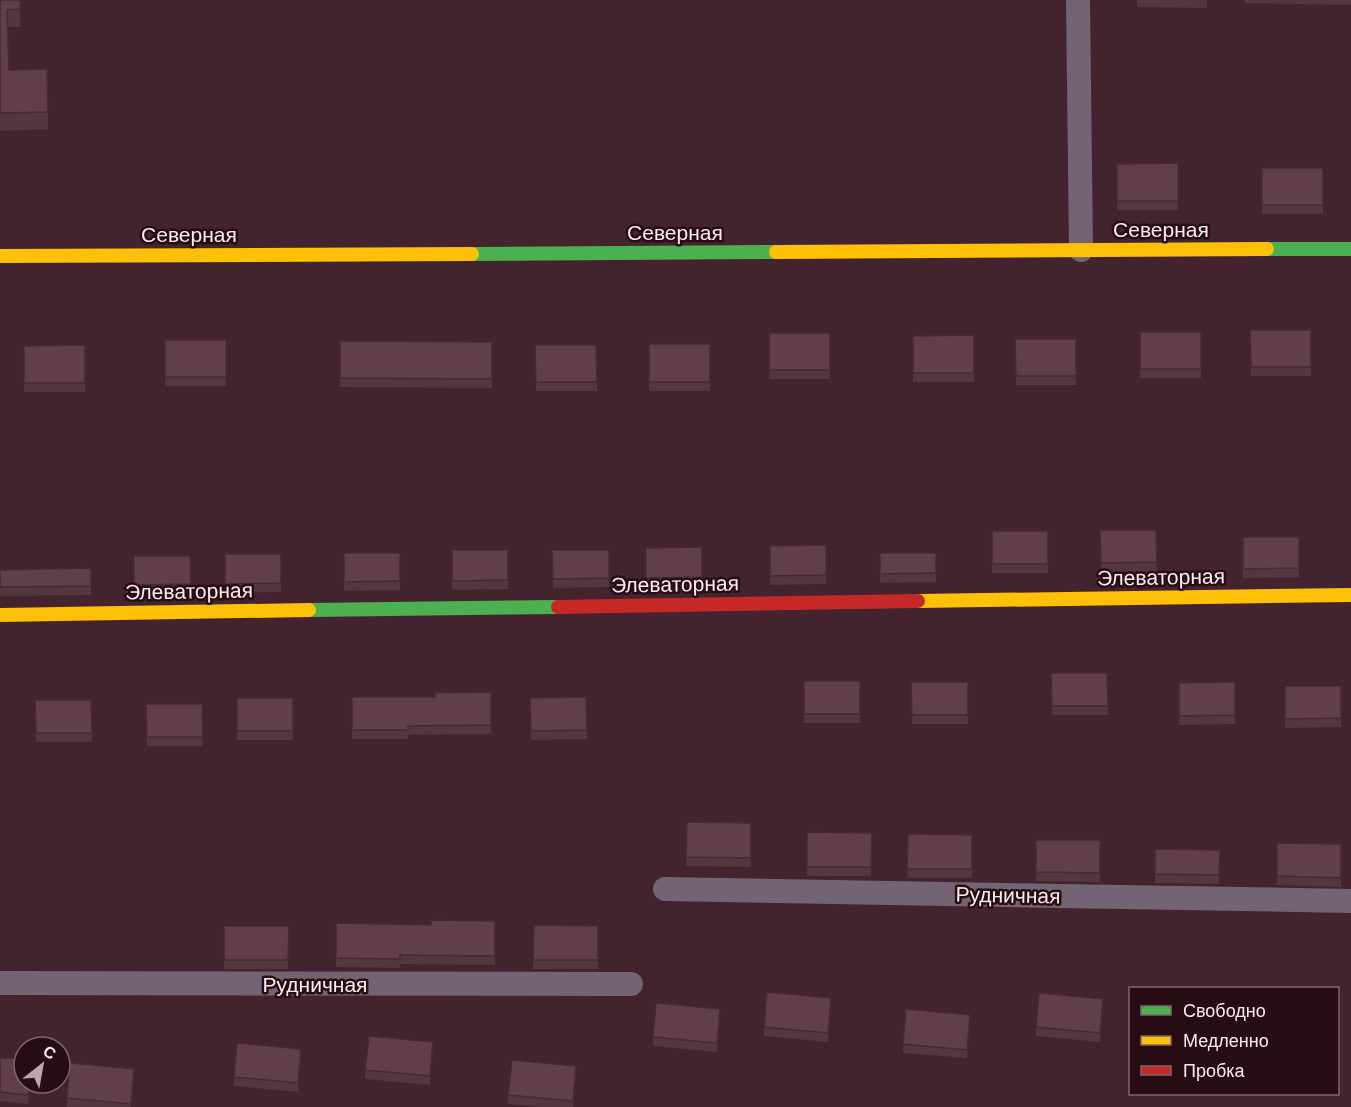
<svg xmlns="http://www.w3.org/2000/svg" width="1351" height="1107" font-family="Arial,sans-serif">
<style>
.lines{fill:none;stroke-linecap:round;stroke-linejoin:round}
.street{stroke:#736474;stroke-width:24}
.fast{stroke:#4caf50;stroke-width:14}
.slow{stroke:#ffc107;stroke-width:14}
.jam{stroke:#c62828;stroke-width:14}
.wall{fill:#53363e}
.shaded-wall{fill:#432c32}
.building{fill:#603f48;stroke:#432c32;stroke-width:1.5}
.labels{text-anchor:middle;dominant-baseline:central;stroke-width:5;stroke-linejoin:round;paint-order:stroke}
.street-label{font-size:21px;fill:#fcecee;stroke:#270d13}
</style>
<rect width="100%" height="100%" fill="#43232d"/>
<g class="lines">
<g class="street">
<polyline points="1078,0 1081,250"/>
<polyline points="665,889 1351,901"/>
<polyline points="0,983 631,984"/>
</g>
<g class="fast">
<polyline points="1267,249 1351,249"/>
<polyline points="472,254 776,252"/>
<polyline points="309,610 558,607"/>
</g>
<g class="slow">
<polyline points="776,252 1267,249"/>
<polyline points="0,256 472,254"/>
<polyline points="918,601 1351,595"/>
<polyline points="0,615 309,610"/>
</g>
<polyline class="jam" points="558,607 918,601"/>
</g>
<g class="wall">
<polygon points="0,0 20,0 20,27 8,27 9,70 48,112 48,129 0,131"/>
<polygon points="1137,0 1207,0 1207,8 1137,7"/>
<polygon points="1245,0 1351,0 1351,5 1245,3"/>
<polygon points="1178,163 1178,210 1117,210 1117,164"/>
<rect x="1262" y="168" width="61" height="46"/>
<polygon points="1250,330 1311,330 1311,376 1251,376"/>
<rect x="1140" y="332" width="61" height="46"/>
<rect x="769" y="333" width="61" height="46"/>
<polygon points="974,335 974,382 913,382 913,336"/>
<polygon points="1015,339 1076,339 1076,385 1016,385"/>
<rect x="165" y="340" width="61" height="46"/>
<polygon points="340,341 492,342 492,388 340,387"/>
<rect x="649" y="344" width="61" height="47"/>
<polygon points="85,345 85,392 24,392 24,346"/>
<polygon points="535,345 596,345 597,391 536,391"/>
<polygon points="1100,530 1156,530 1157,571 1101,572"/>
<rect x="992" y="531" width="56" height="42"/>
<polygon points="1243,537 1299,537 1299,577 1243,578"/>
<polygon points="826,545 826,584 770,585 770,546"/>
<polygon points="702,547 702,586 646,587 646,548"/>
<polygon points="452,550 508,550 508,589 452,590"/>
<polygon points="552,550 609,550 609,587 553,588"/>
<polygon points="344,553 400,553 400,590 344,591"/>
<polygon points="880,553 936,553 936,582 880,583"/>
<polygon points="225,554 281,554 281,592 225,593"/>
<polygon points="134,556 190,556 191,593 134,594"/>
<polygon points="91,568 91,595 0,596 0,570"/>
<polygon points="1051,673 1107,673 1108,715 1052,715"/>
<rect x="804" y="681" width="56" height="42"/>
<polygon points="911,682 968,682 968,724 912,724"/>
<polygon points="1235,682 1235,724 1179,725 1179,683"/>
<polygon points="1285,686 1341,686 1341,727 1285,728"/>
<polygon points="491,692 491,734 408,735 408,739 352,739 352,697 435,697"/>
<polygon points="586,697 587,739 531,740 530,698"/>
<rect x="237" y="698" width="56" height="42"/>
<polygon points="35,700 91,700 92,742 36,742"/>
<polygon points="146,704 202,704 203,746 147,746"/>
<polygon points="687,822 751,823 751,867 686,866"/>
<polygon points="807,832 872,833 871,876 807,876"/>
<polygon points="908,834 972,835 972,878 907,878"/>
<polygon points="1036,840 1100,840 1100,882 1036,881"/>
<polygon points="1277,843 1341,844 1341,887 1277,885"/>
<polygon points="1155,849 1220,850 1219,884 1155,883"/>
<polygon points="495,921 495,965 400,964 400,968 336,967 336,923 431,925"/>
<polygon points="534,925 598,926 598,969 533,969"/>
<polygon points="224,926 289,926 288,969 224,969"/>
<polygon points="831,1007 828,1042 764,1036 764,1027"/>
<polygon points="1103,1008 1100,1042 1036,1036 1036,1027"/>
<polygon points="720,1018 717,1052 653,1046 653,1037"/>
<polygon points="970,1024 967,1058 903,1053 903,1044"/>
<polygon points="433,1051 430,1085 365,1079 365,1070"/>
<polygon points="0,1058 30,1083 28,1104 0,1101"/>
<polygon points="301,1058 298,1092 234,1086 234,1077"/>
<polygon points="576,1075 573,1107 542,1107 508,1104 508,1095"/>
<polygon points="134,1078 131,1107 67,1107 67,1098"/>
</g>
<g class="shaded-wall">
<polygon points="831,998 831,1007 828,1042 828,1033"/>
<polygon points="1103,999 1103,1008 1100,1042 1100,1033"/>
<polygon points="720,1009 720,1018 717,1052 717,1043"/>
<polygon points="970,1015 970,1024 967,1058 967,1050"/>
<polygon points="433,1042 433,1051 430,1085 430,1076"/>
<polygon points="301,1049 301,1058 298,1092 298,1083"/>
<polygon points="576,1066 576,1075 573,1107 573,1101"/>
<polygon points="134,1069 134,1078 131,1107"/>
</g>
<g class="building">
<polygon points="0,0 20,0 20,9 7,10 9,70 47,69 48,112 0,113"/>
<polygon points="1178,163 1178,201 1117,201 1117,164"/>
<rect x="1262" y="168" width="61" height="37"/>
<polygon points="1250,330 1311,330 1311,367 1251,367"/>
<rect x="1140" y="332" width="61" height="37"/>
<rect x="769" y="333" width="61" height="37"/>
<polygon points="974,335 974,373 913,373 913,336"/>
<polygon points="1015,339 1076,339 1076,376 1016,376"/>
<rect x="165" y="340" width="61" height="37"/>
<polygon points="340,341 492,342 492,379 340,378"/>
<rect x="649" y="344" width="61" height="38"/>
<polygon points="85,345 85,383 24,383 24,346"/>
<polygon points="535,345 596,345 597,382 536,382"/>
<polygon points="1100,530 1156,530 1157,562 1101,563"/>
<rect x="992" y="531" width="56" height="33"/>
<polygon points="1243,537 1299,537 1299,568 1243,569"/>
<polygon points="826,545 826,575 770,576 770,546"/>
<polygon points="702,547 702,577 646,578 646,548"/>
<polygon points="452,550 508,550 508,580 452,581"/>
<polygon points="552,550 609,550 609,578 553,579"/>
<polygon points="344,553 400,553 400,581 344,582"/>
<polygon points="880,553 936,553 936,573 880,574"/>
<polygon points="225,554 281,554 281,583 225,584"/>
<polygon points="134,556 190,556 191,584 134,585"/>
<polygon points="91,568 91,586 0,587 0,570"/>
<polygon points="1051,673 1107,673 1108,706 1052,706"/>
<rect x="804" y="681" width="56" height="33"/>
<polygon points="911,682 968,682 968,715 912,715"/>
<polygon points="1235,682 1235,715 1179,716 1179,683"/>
<polygon points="1285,686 1341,686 1341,718 1285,719"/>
<polygon points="491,692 491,725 408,726 408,730 352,730 352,697 435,697 435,693"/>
<polygon points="586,697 587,730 531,731 530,698"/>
<rect x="237" y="698" width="56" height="33"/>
<polygon points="35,700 91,700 92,733 36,733"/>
<polygon points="146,704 202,704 203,737 147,737"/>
<polygon points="687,822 751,823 751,858 686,857"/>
<polygon points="807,832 872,833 871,867 807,867"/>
<polygon points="908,834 972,835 972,869 907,869"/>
<polygon points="1036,840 1100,840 1100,873 1036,872"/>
<polygon points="1277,843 1341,844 1341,878 1277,876"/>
<polygon points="1155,849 1220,850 1219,875 1155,874"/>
<polygon points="431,920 495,921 495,956 400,955 400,959 336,958 336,923 431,925"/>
<polygon points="534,925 598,926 598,960 533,960"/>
<polygon points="224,926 289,926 288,960 224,960"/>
<polygon points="767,992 831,998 828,1033 764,1027"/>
<polygon points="1039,993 1103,999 1100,1033 1036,1027"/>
<polygon points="656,1003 720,1009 717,1043 653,1037"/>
<polygon points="906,1009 970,1015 967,1050 903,1044"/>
<polygon points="369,1036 433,1042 430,1076 365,1070"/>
<polygon points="237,1043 301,1049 298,1083 234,1077"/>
<polygon points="0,1058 24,1059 24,1083 29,1083 28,1095 0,1092"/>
<polygon points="512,1060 576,1066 573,1101 508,1095"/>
<polygon points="70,1063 134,1069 131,1104 67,1098"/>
</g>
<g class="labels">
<g class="street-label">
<text x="1161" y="229">Северная</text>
<text x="675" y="232">Северная</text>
<text x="189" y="234">Северная</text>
<text transform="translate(1161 577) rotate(-1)">Элеваторная</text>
<text transform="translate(675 584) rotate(-1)">Элеваторная</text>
<text transform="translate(189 591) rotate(-1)">Элеваторная</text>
<text transform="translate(1008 895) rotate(1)">Рудничная</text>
<text x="315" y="984">Рудничная</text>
</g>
</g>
<rect x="1129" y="987" width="210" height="108" fill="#270d13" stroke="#7c666b" stroke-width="1.5"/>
<rect x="1141" y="1006" width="30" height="9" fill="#4caf50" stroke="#7c666b" stroke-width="1.5"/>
<text x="1183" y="1017" font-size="18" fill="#fcecee">Свободно</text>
<rect x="1141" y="1036" width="30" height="9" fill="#ffc107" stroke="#7c666b" stroke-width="1.5"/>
<text x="1183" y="1047" font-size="18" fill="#fcecee">Медленно</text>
<rect x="1141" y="1066" width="30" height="9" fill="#c62828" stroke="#7c666b" stroke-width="1.5"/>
<text x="1183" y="1077" font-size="18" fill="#fcecee">Пробка</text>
<g transform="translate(42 1065) rotate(31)"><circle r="28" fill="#270d13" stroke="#7c666b" stroke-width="1.5"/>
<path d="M0-4.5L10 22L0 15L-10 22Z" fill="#bba6aa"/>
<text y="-9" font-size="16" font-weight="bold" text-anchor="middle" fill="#fcecee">С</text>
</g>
</svg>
